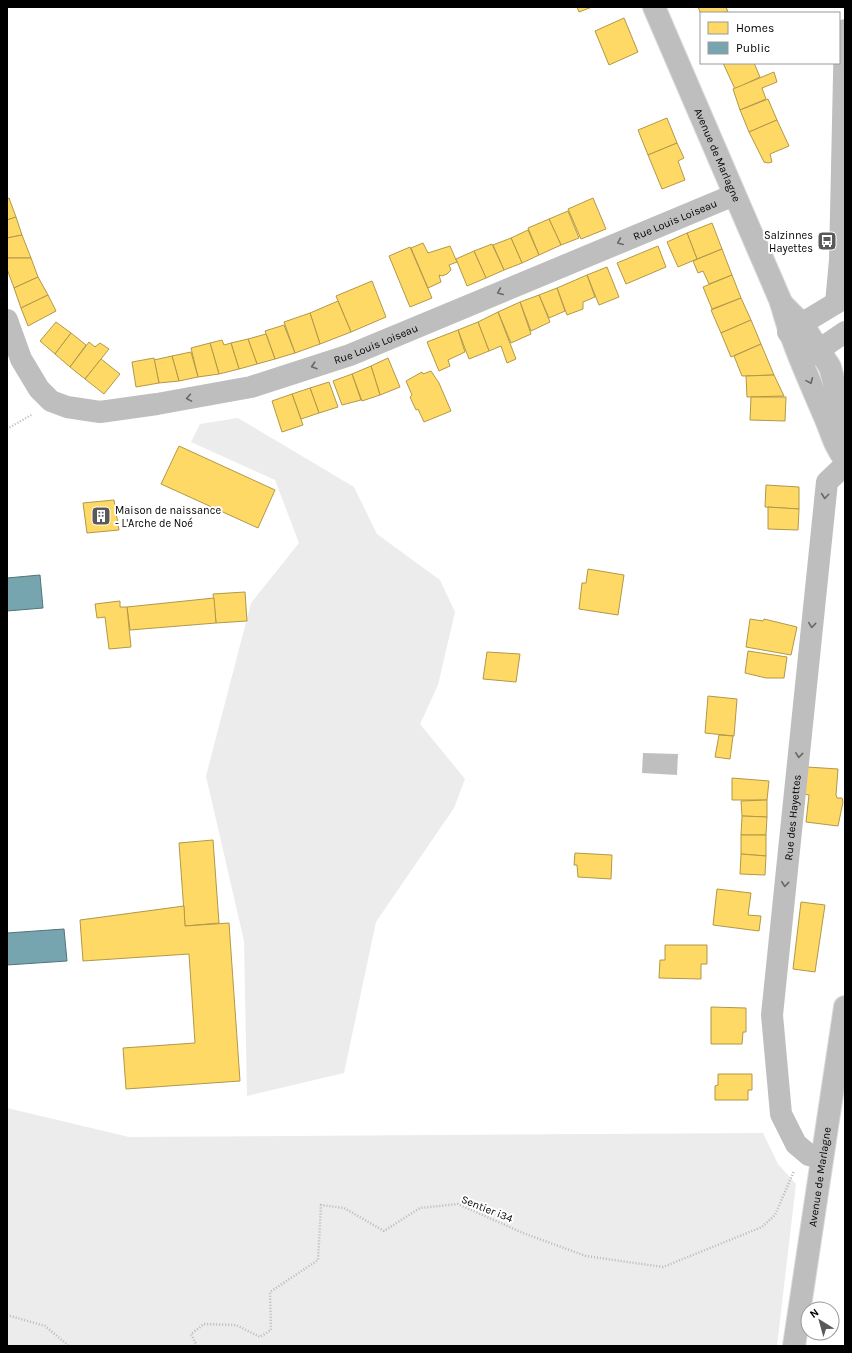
<svg xmlns="http://www.w3.org/2000/svg" width="852" height="1353" font-family="Karla,sans-serif">
<style>
.green{fill:#ececec}
.water{fill:#bfbfbf}
.homes{fill:#ffd966;stroke:#b29847}
.public{fill:#76a5af;stroke:#53747a}
.lines{fill:none;stroke-linecap:round;stroke-linejoin:round}
.major-casing{stroke:#dbdbdb;stroke-width:24}
.path{stroke:#b9b9b9;stroke-width:2.5;stroke-dasharray:1 2;stroke-linecap:butt}
.minor{stroke:#bebebe;stroke-width:22}
.major{stroke:#bebebe;stroke-width:22}
.oneway{stroke:#686868}
.labels{text-anchor:middle;dominant-baseline:central;stroke-width:4;stroke-linejoin:round;paint-order:stroke}
.street-label{font-size:11px;fill:#000;stroke:#fff}
.poi-label{font-size:11px;fill:#000;stroke:#fff;text-anchor:end}
</style>
<rect width="100%" height="100%" fill="#fff"/>
<g class="green">
<polygon points="238,418 354,487 377,534 440,580 455,612 438,685 420,724 465,779 454,808 376,922 344,1073 247,1096 244,941 206,776 251,603 299,543 275,480 191,442 200,424"/>
<polygon points="7,1108 129,1137 763,1133 778,1164 796,1184 777,1346 7,1346"/>
</g>
<polygon class="water" points="643,753 678,754 677,775 642,773"/>
<g class="homes">
<polygon points="577,7 592,7 579,12"/>
<polygon points="698,7 726,7 728,12 701,14"/>
<polygon points="624,18 638,52 609,65 595,31"/>
<polygon points="723,63 754,63 760,77 735,89"/>
<polygon points="774,72 777,82 762,88 766,99 740,110 733,89"/>
<polygon points="768,99 777,120 749,132 740,110"/>
<polygon points="667,118 677,143 648,155 638,130"/>
<polygon points="777,120 789,146 770,154 772,162 768,163 764,162 749,132"/>
<polygon points="677,143 684,158 678,161 685,180 662,189 648,155"/>
<polygon points="9,198 16,217 7,220 7,199"/>
<polygon points="593,198 606,229 581,239 568,209"/>
<polygon points="568,211 579,238 561,245 549,219"/>
<polygon points="16,217 22,235 7,238 7,220"/>
<polygon points="549,219 561,245 539,255 528,228"/>
<polygon points="712,223 722,249 697,259 687,233"/>
<polygon points="528,230 539,255 522,263 511,238"/>
<polygon points="687,233 697,259 678,267 667,242"/>
<polygon points="22,235 31,258 7,258 7,238"/>
<polygon points="511,238 522,263 504,270 493,245"/>
<polygon points="423,243 428,253 450,246 457,262 449,265 451,270 447,274 442,276 439,275 441,282 428,288 411,248"/>
<polygon points="492,244 504,270 486,278 474,251"/>
<polygon points="658,246 666,267 626,284 617,263"/>
<polygon points="410,247 432,298 410,307 389,256"/>
<polygon points="722,249 732,275 709,284 703,271 698,273 693,261"/>
<polygon points="474,251 486,278 467,286 456,259"/>
<polygon points="7,258 31,258 38,277 14,288 7,269"/>
<polygon points="607,267 619,297 599,305 587,275"/>
<polygon points="587,275 595,297 583,302 583,309 567,315 557,288"/>
<polygon points="732,275 741,298 712,309 703,287"/>
<polygon points="38,277 48,295 21,308 14,288"/>
<polygon points="372,281 386,317 351,332 336,296"/>
<polygon points="557,288 565,311 549,318 539,295"/>
<polygon points="48,295 56,311 28,326 21,308"/>
<polygon points="539,295 550,322 531,331 520,302"/>
<polygon points="741,298 751,320 721,333 711,310"/>
<polygon points="338,301 351,332 320,344 310,313"/>
<polygon points="520,302 531,334 511,343 498,312"/>
<polygon points="498,312 516,359 507,363 501,346 489,351 478,322"/>
<polygon points="310,313 320,344 295,353 284,322"/>
<polygon points="751,320 761,344 731,357 721,333"/>
<polygon points="56,322 71,333 55,354 40,341"/>
<polygon points="478,322 489,351 469,359 458,330"/>
<polygon points="284,325 295,353 275,359 265,331"/>
<polygon points="458,330 465,352 448,360 450,366 439,371 427,342"/>
<polygon points="71,333 86,345 70,367 55,354"/>
<polygon points="266,334 275,359 257,364 248,339"/>
<polygon points="248,339 257,364 239,369 231,343"/>
<polygon points="222,340 224,345 231,343 239,369 219,374 210,343"/>
<polygon points="89,342 95,347 100,343 109,349 85,379 70,367"/>
<polygon points="210,343 219,374 198,377 191,348"/>
<polygon points="761,344 774,375 742,376 734,356"/>
<polygon points="191,352 198,377 179,381 172,356"/>
<polygon points="172,356 179,381 159,383 154,360"/>
<polygon points="154,358 159,383 136,387 132,362"/>
<polygon points="388,358 400,387 380,395 371,366"/>
<polygon points="101,359 120,374 104,394 85,379"/>
<polygon points="371,366 380,395 362,401 352,374"/>
<polygon points="431,371 439,383 451,411 424,422 418,409 416,410 410,397 412,395 406,381 422,372 423,374"/>
<polygon points="352,374 361,400 342,405 333,381"/>
<polygon points="774,375 784,396 747,397 746,376"/>
<polygon points="329,382 338,407 319,413 310,388"/>
<polygon points="310,388 319,413 301,419 292,394"/>
<polygon points="292,394 303,425 282,432 272,401"/>
<polygon points="751,397 786,397 785,421 750,420"/>
<polygon points="179,446 275,490 258,528 161,484"/>
<polygon points="766,485 799,487 799,509 765,507"/>
<polygon points="114,500 119,530 87,533 83,503"/>
<polygon points="768,507 799,509 798,530 768,529"/>
<polygon points="588,569 624,575 618,615 579,609 582,583 586,583"/>
<polygon points="245,592 247,621 216,623 213,594"/>
<polygon points="214,598 216,623 130,630 127,607"/>
<polygon points="120,601 120,607 127,607 131,647 109,649 105,617 97,618 95,604"/>
<polygon points="750,619 763,621 764,619 797,627 791,655 746,647"/>
<polygon points="748,651 787,657 784,678 766,678 745,673"/>
<polygon points="487,652 520,654 516,682 483,679"/>
<polygon points="708,696 737,699 734,736 705,733"/>
<polygon points="719,735 733,736 730,759 715,757"/>
<polygon points="807,767 838,769 836,795 837,798 842,798 843,802 838,826 806,822 809,795 804,794"/>
<polygon points="732,778 769,781 767,800 732,800"/>
<polygon points="767,800 767,817 742,816 741,801"/>
<polygon points="742,816 767,817 766,835 741,835"/>
<polygon points="741,835 766,835 766,856 741,854"/>
<polygon points="213,840 219,923 185,926 179,843"/>
<polygon points="575,853 612,855 611,879 578,877 577,865 574,865"/>
<polygon points="741,854 766,856 765,875 740,874"/>
<polygon points="717,889 751,893 748,915 761,916 759,931 713,925"/>
<polygon points="801,902 825,905 815,972 793,969"/>
<polygon points="184,906 185,926 229,923 240,1081 126,1089 123,1048 195,1043 189,954 83,961 80,920"/>
<polygon points="665,945 707,945 707,964 701,964 701,979 659,978 660,960 665,960"/>
<polygon points="711,1007 746,1008 746,1032 743,1032 742,1044 711,1044"/>
<polygon points="718,1074 752,1074 752,1090 748,1090 748,1100 715,1100 715,1086 718,1085"/>
</g>
<g class="public">
<polygon points="40,575 43,608 7,611 7,578"/>
<polygon points="64,929 67,961 7,965 7,933"/>
</g>
<g class="lines">
<defs>
<g id="major">
<path id="s3" d="M654,7L781,302C791,341 808,377 824,415C831,430 834,446 845,459"/>
<polyline points="781,303 802,324 830,367 845,424"/>
<path id="s4" d="M794,1346L845,1007"/>
</g>
</defs>
<use href="#major" class="major-casing"/>
<g class="path">
<polyline points="7,429 33,414"/>
<polyline points="7,1315 45,1326 69,1346"/>
<polyline points="197,1346 191,1334 204,1324 236,1325 260,1337 271,1330 270,1292 318,1260 321,1205 344,1208 384,1231 420,1208 458,1204 523,1233 586,1256 663,1267 762,1227 775,1215 794,1171"/>
</g>
<g class="minor">
<polyline points="836,303 840,260 845,30"/>
<polyline points="836,303 788,332 810,356 845,332"/>
<path id="s1" d="M7,320L21,359L39,389L51,401L67,407L100,412L157,404L251,387L350,355L734,195"/>
<path id="s2" d="M822,1158L809,1155L796,1144L781,1114L772,1015L827,482L845,465"/>
</g>
<use href="#major" class="major"/>
</g>
<defs><path id="oneway-chevron" d="M-2-3.5L2.5 0L-2 3.5" fill="none" stroke-width="1.6" stroke-linecap="round" stroke-linejoin="round"/></defs>
<g class="oneway">
<use href="#oneway-chevron" transform="translate(620 242) rotate(157)"/>
<use href="#oneway-chevron" transform="translate(500 292) rotate(157)"/>
<use href="#oneway-chevron" transform="translate(314 366) rotate(162)"/>
<use href="#oneway-chevron" transform="translate(810 381) rotate(66)"/>
<use href="#oneway-chevron" transform="translate(189 398) rotate(170)"/>
<use href="#oneway-chevron" transform="translate(825 496) rotate(95)"/>
<use href="#oneway-chevron" transform="translate(812 625) rotate(96)"/>
<use href="#oneway-chevron" transform="translate(799 755) rotate(96)"/>
<use href="#oneway-chevron" transform="translate(785 884) rotate(96)"/>
</g>
<defs>
<symbol id="bus-square" viewBox="-11 -11 22 22"><rect x="-9" y="-9" width="18" height="18" rx="4" fill="#595959" stroke="#fff"/><path d="M-5-6H5V4H4V6H2V4H-2V6H-4V4H-5ZM-3.5-4V0h7V-4ZM-3.5 1.2v1.5H-2V1.2ZM2 1.2v1.5H3.5V1.2Z" fill="#fff"/></symbol>
<symbol id="building-square" viewBox="-11 -11 22 22"><rect x="-9" y="-9" width="18" height="18" rx="4" fill="#595959" stroke="#fff"/><path d="M-4-6H4V6H1V3H-1V6H-4ZM-2.5-4.3h1.7v1.8h-1.7ZM.8-4.3h1.7v1.8H.8ZM-2.5-1h1.7V.8h-1.7ZM.8-1h1.7V.8H.8Z" fill="#fff"/></symbol>
</defs>
<g fill-rule="evenodd">
<use href="#bus-square" x="816" y="230" width="22" height="22"/>
<use href="#building-square" x="90" y="505" width="22" height="22"/>
</g>
<g class="labels">
<g class="street-label">
<text stroke="none"><textPath href="#s3" startOffset="161">Avenue de Marlagne</textPath></text>
<text stroke="none"><textPath href="#s1" startOffset="753">Rue Louis Loiseau</textPath></text>
<text stroke="none"><textPath href="#s1" startOffset="429">Rue Louis Loiseau</textPath></text>
<text stroke="none"><textPath href="#s2" startOffset="362">Rue des Hayettes</textPath></text>
<text stroke="none"><textPath href="#s4" startOffset="171">Avenue de Marlagne</textPath></text>
<text transform="translate(487 1209) rotate(22)">Sentier i34</text>
</g>
<g class="poi-label">
<text x="813" y="235">Salzinnes<tspan x="813" dy="13">Hayettes</tspan></text>
<text x="115" y="510" text-anchor="start">Maison de naissance<tspan x="115" dy="13">- L'Arche de Noé</tspan></text>
</g>
</g>
<rect width="852" height="1353" fill="none" stroke="#000000" stroke-width="16"/>
<rect x="700" y="12" width="140" height="52" fill="#ffffff" stroke="#999999"/>
<rect x="708" y="22" width="20" height="12" fill="#ffd966" stroke="#999999"/>
<text x="736" y="32" font-size="12" fill="#000000">Homes</text>
<rect x="708" y="42" width="20" height="12" fill="#76a5af" stroke="#999999"/>
<text x="736" y="52" font-size="12" fill="#000000">Public</text>
<g transform="translate(820 1321) rotate(323)"><circle r="19" fill="#ffffff" stroke="#999999"/>
<path d="M0-3L7 15L0 10L-7 15Z" fill="#595959"/>
<text y="-6" font-size="11" font-weight="bold" text-anchor="middle" fill="#000000">N</text>
</g>
</svg>
